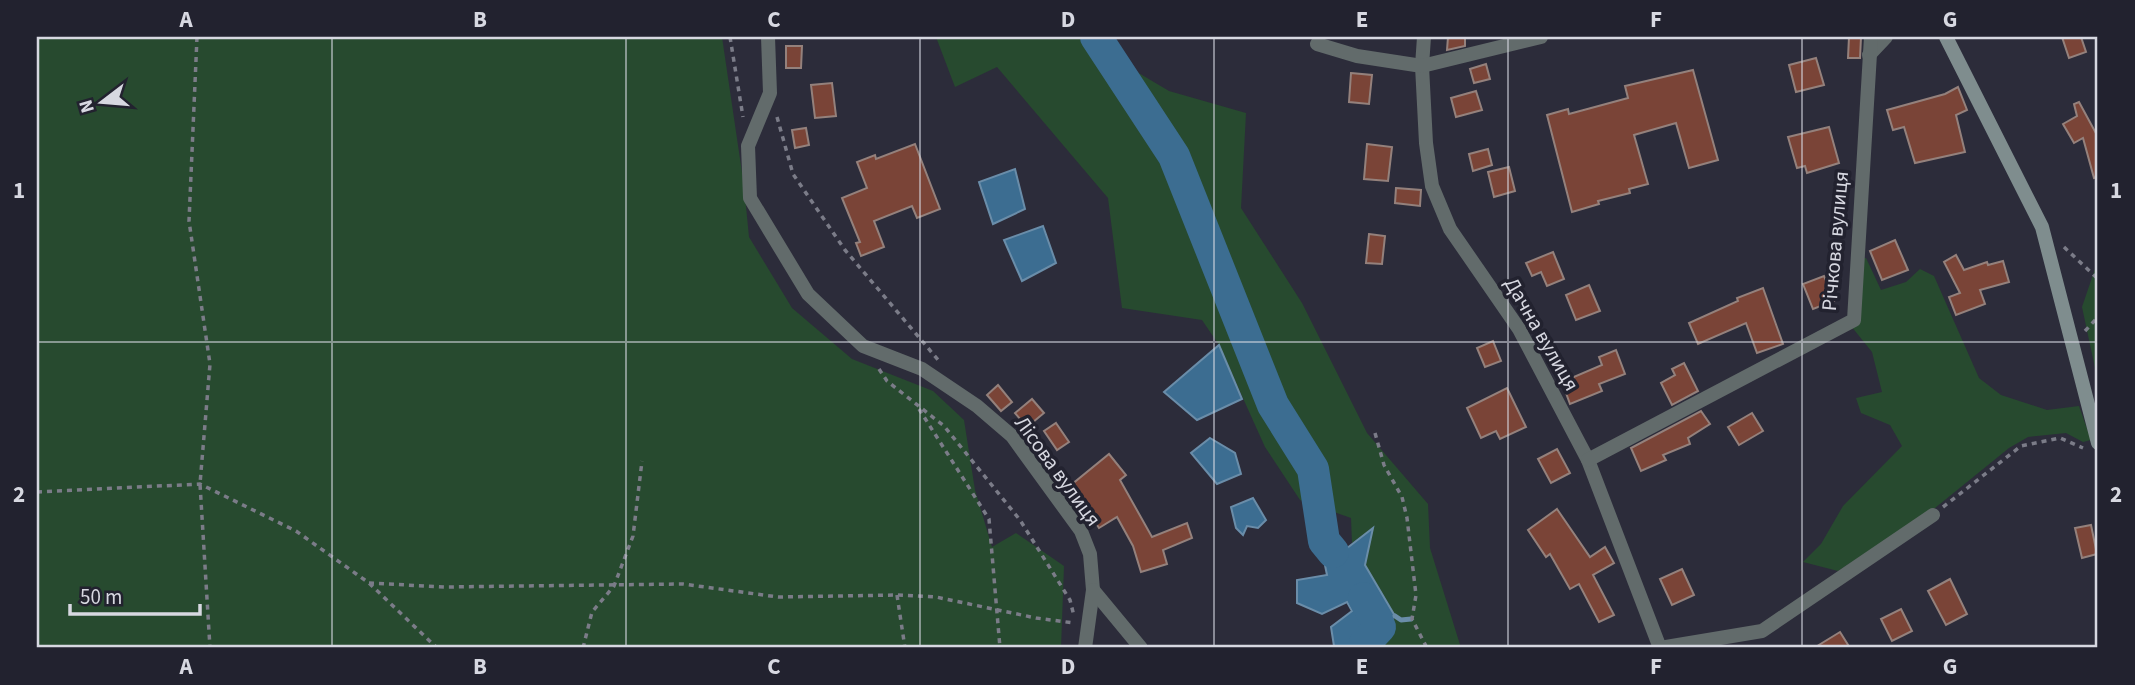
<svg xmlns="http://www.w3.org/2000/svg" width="2135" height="685" font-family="'Source Sans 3',sans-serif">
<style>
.green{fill:#274a2f}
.water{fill:#3c6d91;stroke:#6a8da9;stroke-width:2}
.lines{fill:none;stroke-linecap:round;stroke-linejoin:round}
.stream{stroke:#6a8da9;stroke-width:5}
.river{stroke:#3c6d91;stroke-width:32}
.building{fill:#7a4437;stroke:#94817c;stroke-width:2}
.path{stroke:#7b7c88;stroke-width:3.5;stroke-dasharray:5 5;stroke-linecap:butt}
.street{stroke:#626b6b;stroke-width:14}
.secondary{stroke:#7f8d8e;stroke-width:14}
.grid{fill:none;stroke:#d7d8e1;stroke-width:2;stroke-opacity:0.55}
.labels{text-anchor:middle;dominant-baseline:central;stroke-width:7;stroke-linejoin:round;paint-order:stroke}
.street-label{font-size:21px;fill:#d7d8e1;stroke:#22222f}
.neatline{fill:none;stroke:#d7d8e1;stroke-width:2.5}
.grid-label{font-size:23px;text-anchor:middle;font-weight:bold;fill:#d7d8e1}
</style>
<rect width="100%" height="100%" fill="#2c2c3a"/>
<g class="green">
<polygon points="37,37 722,37 744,186 749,237 792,308 852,359 933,391 964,420 975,490 992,547 1016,533 1064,566 1061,648 37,648"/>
<polygon points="936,37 1078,37 1169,91 1246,113 1241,208 1302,303 1367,433 1428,504 1430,548 1461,648 1381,648 1395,616 1365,565 1372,529 1352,543 1351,518 1300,500 1265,447 1219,345 1202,320 1122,308 1108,198 997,67 955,87"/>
<polygon points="1866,258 1881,290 1906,282 1920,269 1934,276 1979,378 2001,395 2047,410 2079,406 2091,440 2083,442 2066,433 2028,437 2009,448 1935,508 1838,571 1803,562 1821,544 1843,506 1902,446 1890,425 1861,413 1856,398 1882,392 1872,352 1851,326 1853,259"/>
<polygon points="2098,260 2098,382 2082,307"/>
</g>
<g class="water">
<polygon points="1015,169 1025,209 993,224 979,182"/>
<polygon points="1043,226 1056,263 1022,281 1004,240"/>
<polygon points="1219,345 1242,399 1197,420 1164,392"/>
<polygon points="1210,438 1235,453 1241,474 1217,484 1191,453"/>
<polygon points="1253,498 1266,520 1258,528 1247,526 1243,535 1236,528 1231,507"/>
<polygon points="1313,507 1328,519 1342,552 1373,528 1365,565 1395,616 1357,648 1334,646 1331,627 1352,611 1347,602 1322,614 1297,603 1297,580 1327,575"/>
</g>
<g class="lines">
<polyline class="stream" points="1395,616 1401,620 1411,619"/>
<g class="river">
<polyline points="1096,37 1174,156 1273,405 1313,469 1324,541 1333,552"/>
<polyline points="1364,598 1380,627 1365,643 1365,648"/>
</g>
</g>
<g class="building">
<polygon points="1448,37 1465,37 1465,46 1447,50"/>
<polygon points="1849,37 1861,37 1860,58 1848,58"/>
<polygon points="2062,37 2081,37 2086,52 2069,58"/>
<polygon points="786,46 802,46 801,68 786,68"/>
<polygon points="1816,58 1824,85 1796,92 1789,65"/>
<polygon points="1486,64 1490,79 1474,83 1470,69"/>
<polygon points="1693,70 1718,160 1689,168 1676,123 1634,135 1648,184 1629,189 1630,193 1598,201 1599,204 1572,212 1547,115 1568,109 1569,114 1628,98 1625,86"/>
<polygon points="1351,73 1372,75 1369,104 1349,102"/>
<polygon points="832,83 836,116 815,118 811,85"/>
<polygon points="1958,87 1967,110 1956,115 1965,152 1915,163 1904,127 1893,130 1887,110 1945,94"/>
<polygon points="1476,91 1482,110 1456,117 1451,98"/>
<polygon points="2079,102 2098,137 2098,177 2094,178 2083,138 2074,143 2063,124 2077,116 2074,104"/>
<polygon points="1829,127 1839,163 1807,173 1805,166 1797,168 1788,137"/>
<polygon points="806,128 809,145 795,148 792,130"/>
<polygon points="915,144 940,209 917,218 912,206 874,221 884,247 861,256 856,243 860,242 842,198 867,188 857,162 875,155 876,159"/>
<polygon points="1367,144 1392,147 1388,181 1364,179"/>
<polygon points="1488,149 1492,165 1473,171 1469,154"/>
<polygon points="1509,167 1515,191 1494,197 1488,172"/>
<polygon points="1396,188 1421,190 1420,206 1395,203"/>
<polygon points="1369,234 1385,236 1382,264 1366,263"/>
<polygon points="1895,240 1908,270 1882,280 1870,251"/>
<polygon points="1553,252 1564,279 1547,286 1541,272 1532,276 1526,263"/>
<polygon points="1956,255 1964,270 1987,262 1988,265 2003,261 2009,282 1980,290 1985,304 1956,315 1949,297 1960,293 1944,262"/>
<polygon points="1824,276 1834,301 1813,309 1803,284"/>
<polygon points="1589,285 1600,311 1576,320 1566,295"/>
<polygon points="1763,288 1783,344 1757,353 1746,323 1698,344 1689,323 1738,301 1737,298"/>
<polygon points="1493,341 1501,361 1485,367 1477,348"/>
<polygon points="1616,350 1625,374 1599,384 1602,391 1570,404 1562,382 1602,365 1599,357"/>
<polygon points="1684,363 1698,391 1672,405 1661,383 1675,375 1672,369"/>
<polygon points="998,385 1012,402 1001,411 987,395"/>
<polygon points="1507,388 1526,427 1500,439 1496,431 1481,438 1467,408"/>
<polygon points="1032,399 1044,413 1027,427 1015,413"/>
<polygon points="1701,411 1710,424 1688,438 1690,444 1663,455 1666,460 1641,471 1631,448"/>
<polygon points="1752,413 1763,431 1739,445 1728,427"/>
<polygon points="1056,423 1069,442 1057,450 1044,431"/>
<polygon points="1557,449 1570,473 1551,483 1538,459"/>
<polygon points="1109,454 1126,475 1120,480 1152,537 1187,523 1192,538 1163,550 1167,564 1141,572 1133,546 1117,517 1099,528 1071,485"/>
<polygon points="1557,509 1590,557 1605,547 1614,563 1593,575 1614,615 1599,622 1579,584 1570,589 1550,554 1546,557 1528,530"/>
<polygon points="2091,525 2097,554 2082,558 2075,528"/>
<polygon points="1682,569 1694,595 1672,605 1660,579"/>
<polygon points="1950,579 1967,614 1946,625 1928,591"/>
<polygon points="1901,609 1912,631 1892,641 1881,619"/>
<polygon points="1840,632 1850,648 1814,648"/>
</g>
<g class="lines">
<g class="path">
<polyline points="197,37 189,221 210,364 200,484 210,648"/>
<polyline points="730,37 743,117"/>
<polyline points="777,117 793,174 845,250 939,361"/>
<polyline points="2064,247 2098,279"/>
<polyline points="2085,331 2098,317"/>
<polyline points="879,369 887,381 944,426 1020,520 1070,600 1074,616"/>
<polyline points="919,409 989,519 1000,648"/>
<polyline points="1375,433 1384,465 1402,497 1407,518 1416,595 1412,619 1427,648"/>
<polyline points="37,492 200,484 296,531 369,583 437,648"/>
<polyline points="1943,507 2021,446 2060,438 2083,448"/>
<polyline points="369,583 444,587 683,584 778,597 897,595 936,597 1036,618 1074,623"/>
<polyline points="897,595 905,648"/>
<polyline points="583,648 592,612 614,586 633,536 642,461"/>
</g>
<g class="street">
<polyline points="768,37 770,93 748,146 750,198 808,294 863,346 922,369 977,406 1012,436 1081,531 1090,554 1093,590 1085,648"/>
<polyline points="1424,37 1422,66 1426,143 1432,186 1450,229 1519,329 1588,460 1660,648"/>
<polyline points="1317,44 1357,56 1422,66 1541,37"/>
<polyline points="1869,55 1886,37"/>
<polyline points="1588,460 1854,320 1871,37"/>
<polyline points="1093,590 1141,648"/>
<polyline points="1660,648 1762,631 1933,515"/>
</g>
<polyline class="secondary" points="1946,37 2042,227 2098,443"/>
</g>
<path class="grid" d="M332,37V648M626,37V648M920,37V648M1214,37V648M1508,37V648M1802,37V648M37,342H2098"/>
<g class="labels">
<g class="street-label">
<text transform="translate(1835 241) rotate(-85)">Річкова вулиця</text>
<text transform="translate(1542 334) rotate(60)">Дачна вулиця</text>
<text transform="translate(1058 471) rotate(54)">Лісова вулиця</text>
</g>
</g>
<rect width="2135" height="685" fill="none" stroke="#22222f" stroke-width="77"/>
<g transform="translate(102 102) rotate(254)" stroke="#22222f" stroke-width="5" paint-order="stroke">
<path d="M0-5L12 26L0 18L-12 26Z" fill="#d7d8e1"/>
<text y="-10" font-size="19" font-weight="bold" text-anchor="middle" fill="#d7d8e1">N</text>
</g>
<path d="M70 604v10h130v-10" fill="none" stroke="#d7d8e1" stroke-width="3.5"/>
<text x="80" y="604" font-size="21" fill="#d7d8e1" stroke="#22222f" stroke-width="5" paint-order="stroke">50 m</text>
<rect x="38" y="38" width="2058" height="608" class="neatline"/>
<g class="grid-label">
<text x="186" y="27">A</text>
<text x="480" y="27">B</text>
<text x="774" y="27">C</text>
<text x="1068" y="27">D</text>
<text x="1362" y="27">E</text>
<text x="1656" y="27">F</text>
<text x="1950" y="27">G</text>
<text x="19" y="198">1</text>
<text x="2116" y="198">1</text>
<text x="19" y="502">2</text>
<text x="2116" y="502">2</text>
<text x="186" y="674">A</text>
<text x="480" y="674">B</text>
<text x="774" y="674">C</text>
<text x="1068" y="674">D</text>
<text x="1362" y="674">E</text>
<text x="1656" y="674">F</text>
<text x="1950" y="674">G</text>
</g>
</svg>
